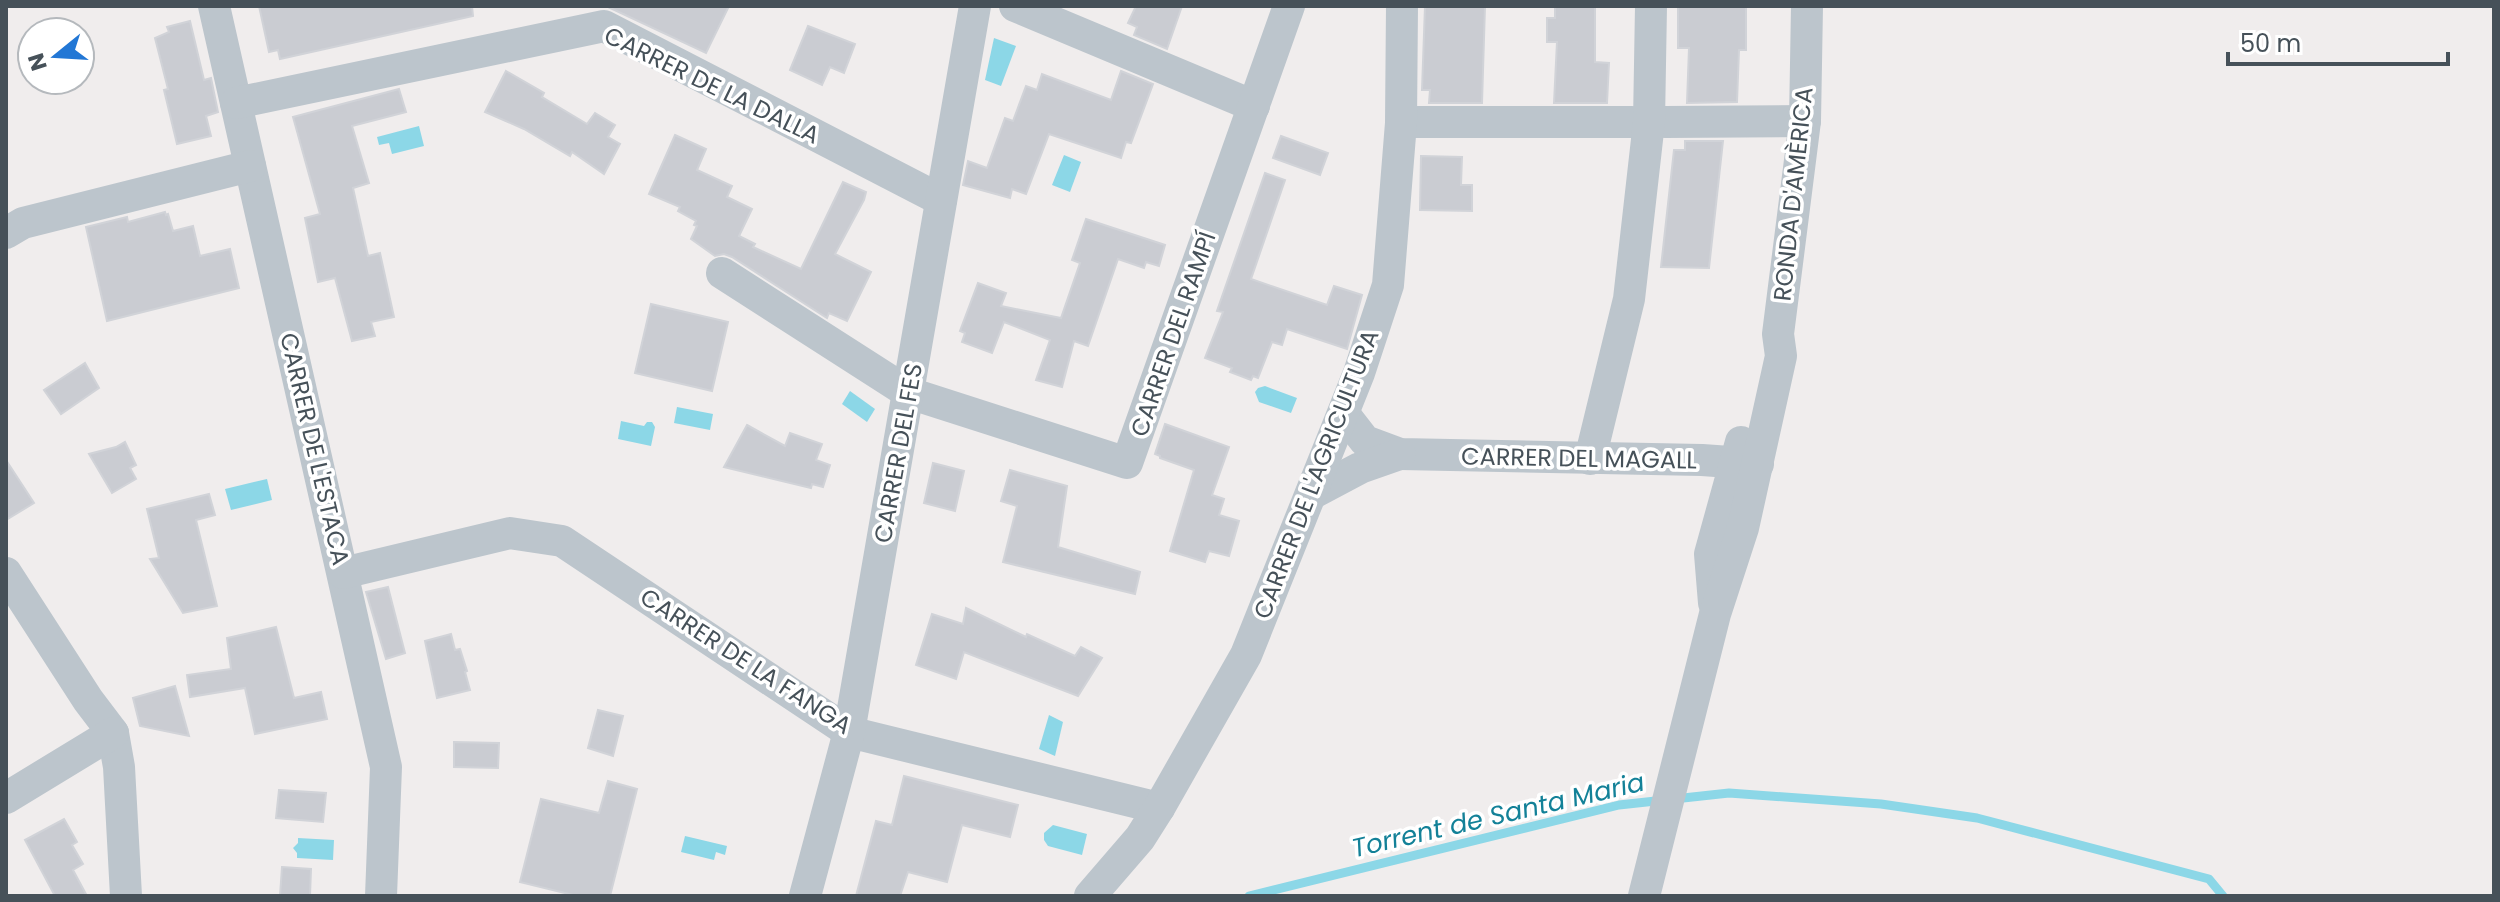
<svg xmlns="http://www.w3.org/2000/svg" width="2500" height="902" font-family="Poppins,sans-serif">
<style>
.water{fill:#8cd7e7}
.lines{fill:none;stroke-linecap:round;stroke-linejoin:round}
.stream{stroke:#8cd7e7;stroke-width:9}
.building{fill:#caccd2;stroke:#d1d3d8;stroke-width:2}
.minor{stroke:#bcc5cc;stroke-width:32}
.labels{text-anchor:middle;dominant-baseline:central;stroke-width:7;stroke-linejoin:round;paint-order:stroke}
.street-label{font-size:24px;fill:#465159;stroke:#fff}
.water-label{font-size:26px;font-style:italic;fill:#138198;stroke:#fff}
</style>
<rect width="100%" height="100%" fill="#f0eded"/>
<g class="water">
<polygon points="994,38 1016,46 1001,86 985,80"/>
<polygon points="419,126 424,146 392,154 389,143 379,145 377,137"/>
<polygon points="1064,155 1081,162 1070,192 1052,185"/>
<polygon points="1265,386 1297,398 1291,413 1259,402 1255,392 1258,388"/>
<polygon points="850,391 875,409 867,422 842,404"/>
<polygon points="677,407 713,414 710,430 674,423"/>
<polygon points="621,421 644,426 647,422 652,422 655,427 651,446 618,439"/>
<polygon points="267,479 272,500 231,510 225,489"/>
<polygon points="1049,715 1063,722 1055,756 1039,749"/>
<polygon points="1053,825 1087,834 1082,855 1048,846 1044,840 1044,833"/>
<polygon points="685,836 727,846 725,855 716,852 714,860 681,852"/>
<polygon points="298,838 334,840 333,860 297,858 297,853 293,848 298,843"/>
</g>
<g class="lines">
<polyline class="stream" points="1249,896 1619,805 1729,793 1881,804 1977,818 2209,879 2223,896"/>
</g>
<g class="building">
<polygon points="259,6 472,6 473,16 280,59 278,50 269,52"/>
<polygon points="606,6 729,6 706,53"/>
<polygon points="1136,6 1182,6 1167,49 1134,35 1137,27 1128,23"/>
<polygon points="1425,6 1485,6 1482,103 1429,103 1430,90 1422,90"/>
<polygon points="1555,6 1595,6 1595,62 1609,63 1607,103 1554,103 1557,42 1547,42 1547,18 1555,18"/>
<polygon points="1678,6 1746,6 1746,50 1739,50 1737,102 1687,103 1689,48 1678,48"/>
<polygon points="190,21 204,80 211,78 218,112 206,116 211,136 177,144 164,90 168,89 155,38 169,32 167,27"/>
<polygon points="808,26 855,44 844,73 830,67 822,85 790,70"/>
<polygon points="506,71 544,93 542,97 587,124 595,113 615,125 608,137 620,144 604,174 572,152 570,156 524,129 485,112"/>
<polygon points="1121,71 1153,84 1131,143 1126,142 1121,158 1049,134 1026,194 1012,189 1010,198 963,185 968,161 987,168 1005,118 1013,121 1026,86 1037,90 1042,74 1111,100"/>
<polygon points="399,89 406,112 352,126 369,183 353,188 368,256 380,253 394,317 371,322 375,336 352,341 335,278 318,282 305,218 320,214 293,117"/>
<polygon points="675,135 706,149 697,170 732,186 727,197 752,209 739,236 755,244 753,247 801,269 843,182 866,192 864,200 835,254 871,272 847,321 829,313 827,318 732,257 724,254 715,256 691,239 697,226 694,225 696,221 678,211 680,207 649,194"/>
<polygon points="1281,136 1328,153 1320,175 1273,158"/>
<polygon points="1685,141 1723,141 1709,268 1661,267 1674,150 1685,150"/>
<polygon points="1421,156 1462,157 1461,185 1472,185 1472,211 1420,210"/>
<polygon points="1265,173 1285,180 1251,279 1327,305 1334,286 1362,295 1347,349 1287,329 1282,345 1272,342 1258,378 1253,376 1251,380 1230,372 1232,368 1205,358 1223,312 1217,311"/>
<polygon points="165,212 166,215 168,214 173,231 193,226 200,256 230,249 239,288 107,321 86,227 127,217 128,222"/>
<polygon points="1086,219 1165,245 1159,266 1146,262 1144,268 1118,259 1088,346 1074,341 1062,387 1036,380 1050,340 1004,322 992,353 962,342 965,333 960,331 978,283 1006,293 1001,306 1061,318 1080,263 1072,260"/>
<polygon points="651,304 728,322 712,391 635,373"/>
<polygon points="85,363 99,388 61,414 44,390"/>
<polygon points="1165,424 1229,447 1212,495 1224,499 1219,515 1239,521 1229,556 1209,551 1205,562 1170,551 1194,470 1160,458 1160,456 1155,454"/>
<polygon points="747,425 785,446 790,433 822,444 816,460 830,465 823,487 812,484 811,488 724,467"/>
<polygon points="125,442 136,465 130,468 136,479 112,493 89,454 116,447"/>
<polygon points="6,460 34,503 6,520"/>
<polygon points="933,463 964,471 955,511 924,503"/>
<polygon points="1010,470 1067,486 1058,547 1140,572 1135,594 1003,562 1017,506 1001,501"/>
<polygon points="209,494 215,515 196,520 217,606 183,613 150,559 159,558 147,509"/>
<polygon points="388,587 405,653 386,659 366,592"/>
<polygon points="966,608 1026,637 1027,634 1075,656 1081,647 1102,658 1078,696 964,652 956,679 916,665 932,614 963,624"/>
<polygon points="276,627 294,698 321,692 327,719 255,734 245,688 190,697 187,675 231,669 227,638"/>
<polygon points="451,634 455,650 460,649 467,671 465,672 470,690 437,698 425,641"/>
<polygon points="175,686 189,736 140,726 133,698"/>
<polygon points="598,710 623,716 613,756 588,748"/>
<polygon points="454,742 499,743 498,768 454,767"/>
<polygon points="904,776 1018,805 1010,837 962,825 947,882 908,872 900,896 856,896 876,821 892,825"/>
<polygon points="608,781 637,789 610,896 577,896 520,882 541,799 599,813"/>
<polygon points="279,790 326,793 323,822 276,818"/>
<polygon points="64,819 77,842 72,845 83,864 73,870 87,896 55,896 25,840"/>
<polygon points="282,867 311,869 310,896 280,896"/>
</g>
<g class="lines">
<g class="minor">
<polyline points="214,6 386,767 381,896"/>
<polyline points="1015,6 1254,106"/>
<polyline points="236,103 604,26 941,200"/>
<polyline points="1409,122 1632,122"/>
<polyline points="1665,122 1805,121"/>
<polyline points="6,233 23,223 250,166"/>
<polyline points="722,273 909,393 1127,463 1289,6"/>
<polyline points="1344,414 1365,441 1400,454 1702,460 1758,464"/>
<polyline points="1590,459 1629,299 1649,122 1651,6"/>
<polyline points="1311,494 1360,468 1400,454"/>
<polyline points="6,573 88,700 113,733 119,767 126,896"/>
<polyline points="343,573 510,533 562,541 849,732 1159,808"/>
<polyline points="1714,603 1710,554 1741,442"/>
<polyline points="6,798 113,733"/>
<polyline points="805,896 849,732 975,6"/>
<polyline points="1090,896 1140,838 1159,808 1246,655 1359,373 1388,285 1401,123 1402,6"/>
<polyline points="1644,896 1715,614 1743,528 1781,356 1778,334 1805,121 1807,6"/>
</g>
</g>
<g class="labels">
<g class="street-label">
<text transform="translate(712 85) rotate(26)">CARRER DE LA DALLA</text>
<text transform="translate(1793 194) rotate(-84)">RONDA D'AMÈRICA</text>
<text transform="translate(1173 334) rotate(-71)">CARRER DEL RAMPÍ</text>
<text transform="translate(315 449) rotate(77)">CARRER DE L'ESTACA</text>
<text transform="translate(898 453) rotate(-80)">CARRER DEL FES</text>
<text transform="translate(1579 458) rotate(1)">CARRER DEL MAGALL</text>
<text transform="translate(1316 474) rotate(-69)">CARRER DE L'AGRICULTURA</text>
<text transform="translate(746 661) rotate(33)">CARRER DE LA FANGA</text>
</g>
<g class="water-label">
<text transform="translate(1498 815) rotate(-13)">Torrent de Santa Maria</text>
</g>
</g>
<rect width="2500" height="902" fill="none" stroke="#465159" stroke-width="16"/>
<g transform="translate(56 56) rotate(252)"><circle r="38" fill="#ffffff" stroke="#b5b9bd" stroke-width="2"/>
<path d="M0-6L14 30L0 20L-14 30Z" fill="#2277d5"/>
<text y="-12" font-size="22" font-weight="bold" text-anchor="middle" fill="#465159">N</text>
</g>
<path d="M2228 52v12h220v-12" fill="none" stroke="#465159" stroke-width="4"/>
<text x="2240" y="52" font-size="24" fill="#465159" stroke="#ffffff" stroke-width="6" paint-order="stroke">50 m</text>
</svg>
